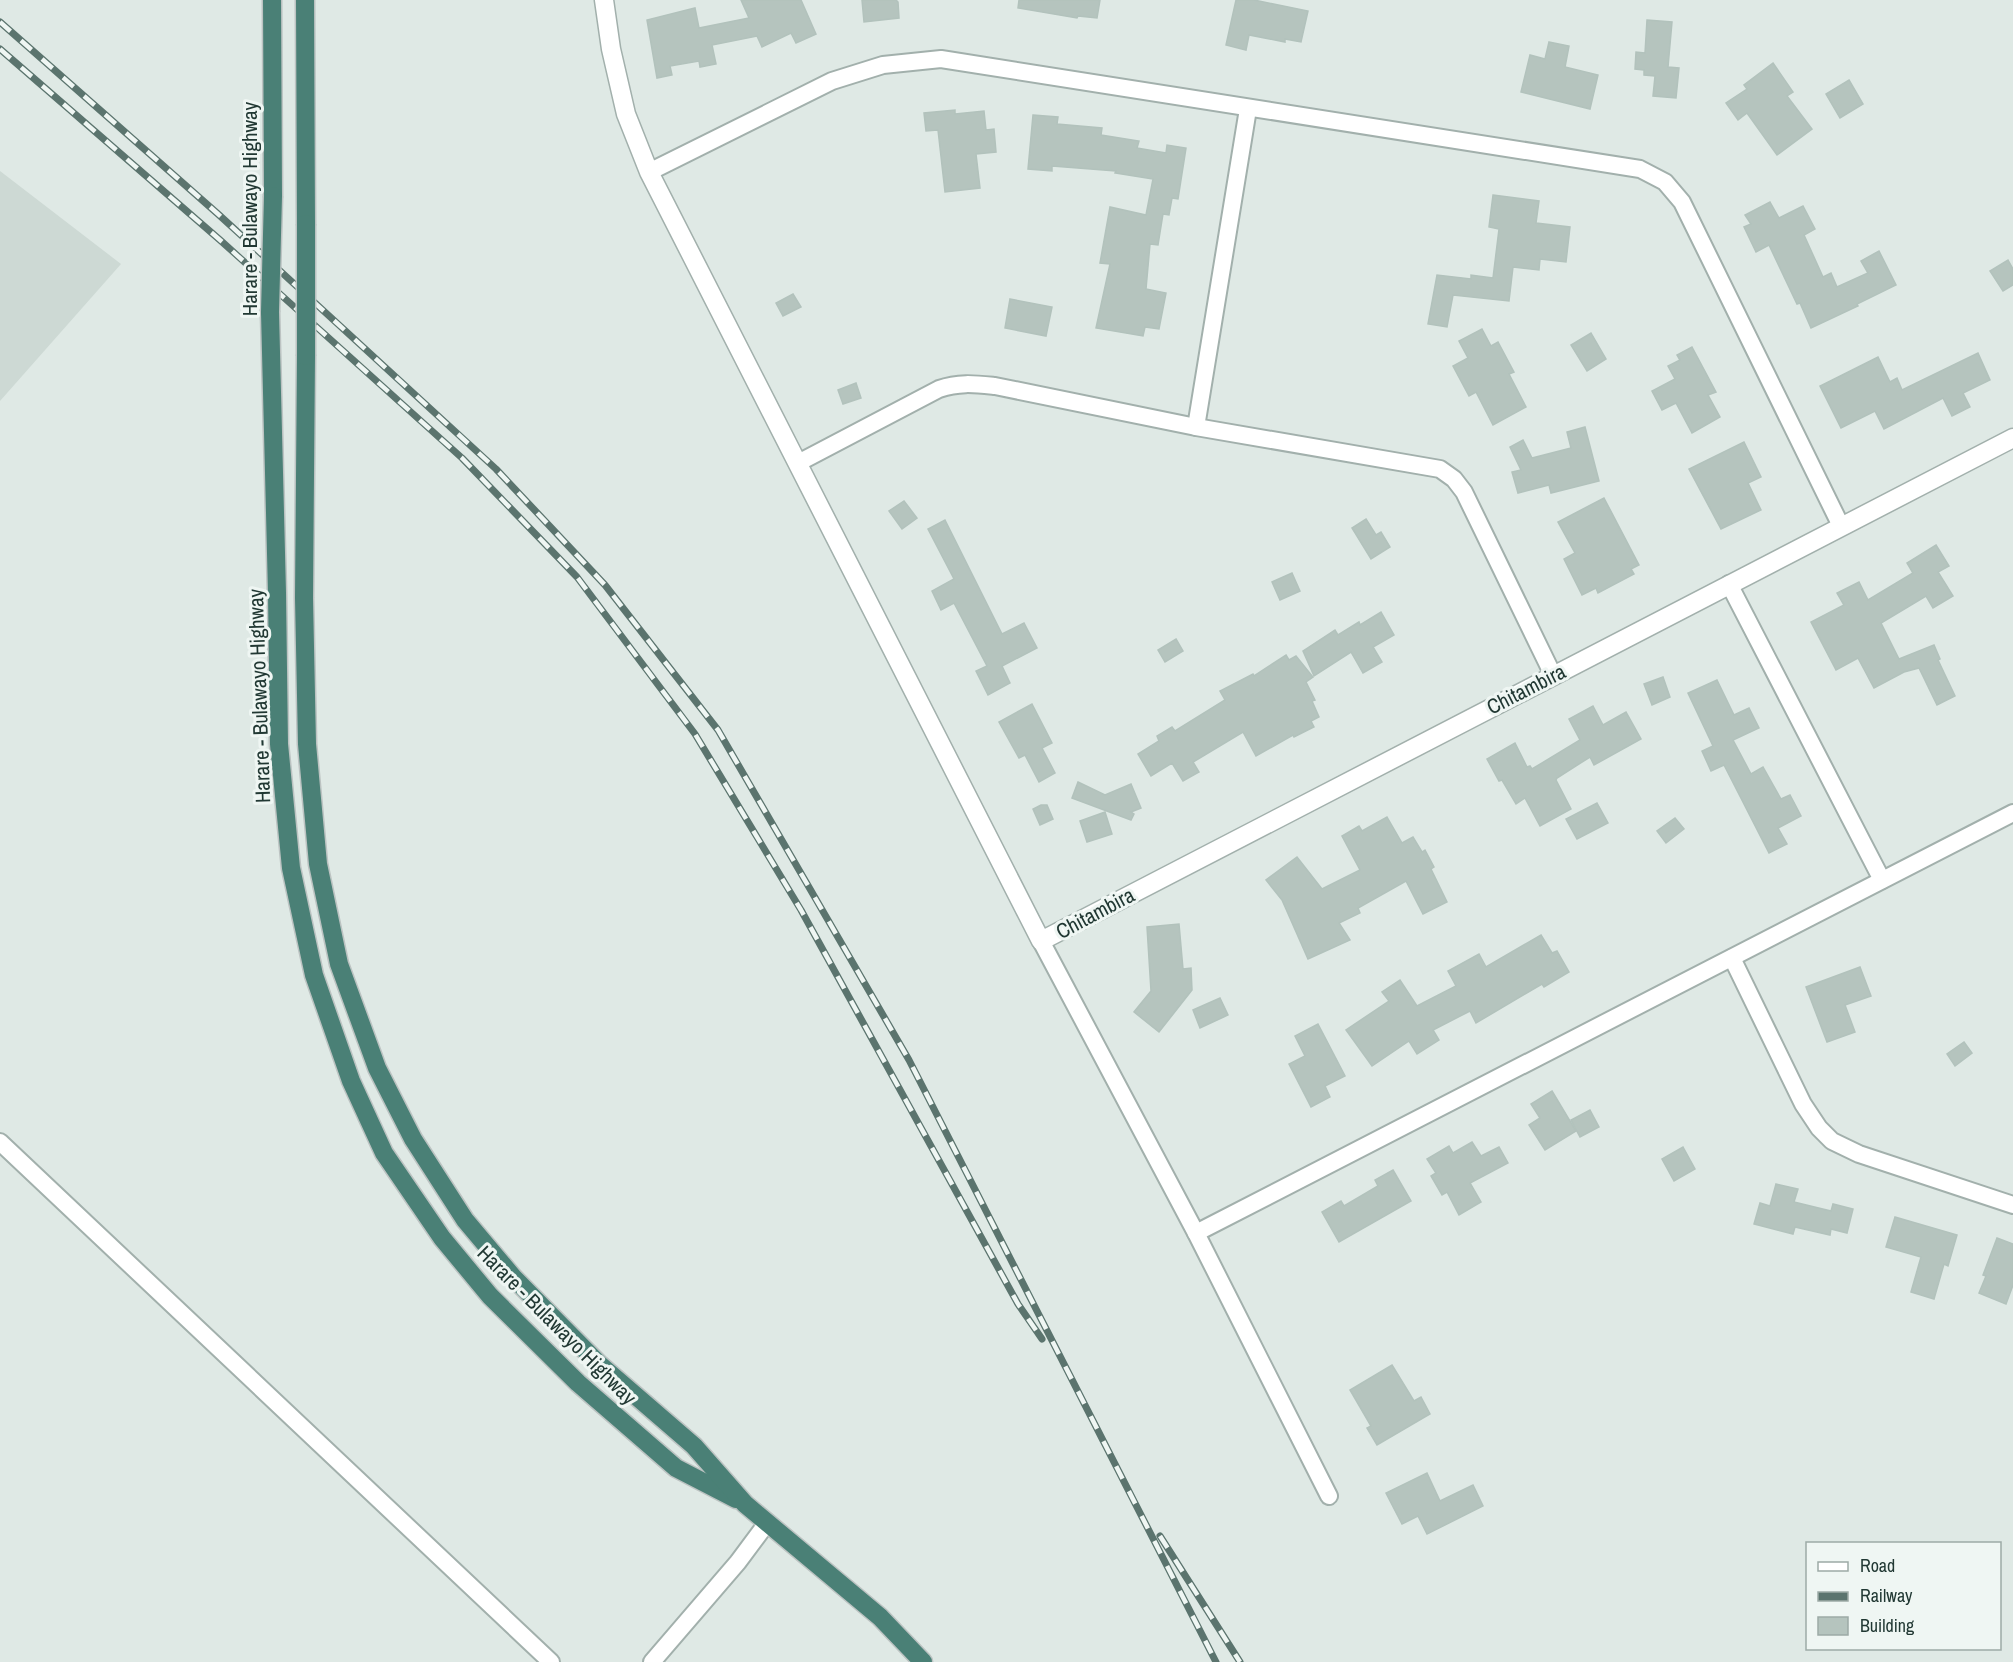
<svg xmlns="http://www.w3.org/2000/svg" width="2013" height="1662" font-family="'Archivo Narrow',sans-serif">
<style>
.built{fill:#cdd9d4}
.building{fill:#b5c4be;stroke:#b2c2bc;stroke-width:1.5}
.lines{fill:none;stroke-linecap:round;stroke-linejoin:round}
.minor-casing{stroke:#a2b0ac;stroke-width:20}
.tertiary-casing{stroke:#a2b0ac;stroke-width:21}
.trunk-casing{stroke:#bcc3c2;stroke-width:21}
.minor{stroke:#fff;stroke-width:16}
.tertiary{stroke:#fff;stroke-width:18}
.trunk{stroke:#4a8076;stroke-width:18}
.rail-casing{stroke:#5b746e;stroke-width:7}
.rail{stroke:#eff6f3;stroke-width:4.5;stroke-dasharray:14;stroke-linecap:butt}
.trunk-bridge-casing{stroke:#bcc3c2;stroke-width:21;stroke-linecap:butt}
.trunk-bridge{stroke:#4a8076;stroke-width:18}
.labels{text-anchor:middle;dominant-baseline:central;stroke-width:6;stroke-linejoin:round;paint-order:stroke}
.street-label{font-size:21px;fill:#213833;stroke:#eff6f3}
</style>
<rect width="100%" height="100%" fill="#dfe9e5"/>
<polygon class="built" points="0,171 121,264 0,401"/>
<g class="building">
<polygon points="741,0 801,0 816,34 796,43 791,33 762,47 757,36 712,45 716,64 700,67 699,61 670,66 672,75 657,78 647,20 695,8 699,28 749,18"/>
<polygon points="862,0 896,0 898,2 899,18 864,22"/>
<polygon points="1019,0 1100,0 1097,18 1078,16 1077,18 1018,8"/>
<polygon points="1236,0 1254,0 1308,11 1301,42 1285,39 1285,42 1249,35 1246,50 1226,45"/>
<polygon points="1647,20 1672,22 1668,67 1679,68 1676,98 1653,96 1655,76 1644,75 1644,70 1635,69 1636,52 1645,53"/>
<polygon points="1549,42 1569,46 1565,67 1598,75 1590,109 1521,92 1530,55 1545,59"/>
<polygon points="1773,63 1793,92 1787,96 1812,129 1777,155 1747,113 1738,120 1726,103 1747,89 1744,85"/>
<polygon points="1849,80 1863,104 1840,118 1826,94"/>
<polygon points="955,110 955,114 984,111 986,130 994,129 996,152 976,154 980,188 945,192 938,130 926,131 924,113"/>
<polygon points="1033,115 1058,117 1057,124 1102,128 1101,135 1139,141 1137,148 1166,153 1167,145 1186,148 1178,199 1172,198 1169,215 1163,214 1158,245 1150,244 1146,289 1166,293 1159,329 1145,327 1143,336 1096,328 1110,264 1100,263 1110,207 1146,215 1153,179 1115,173 1116,171 1052,166 1052,171 1028,169"/>
<polygon points="1493,195 1539,201 1536,223 1570,227 1566,262 1540,259 1539,270 1513,267 1509,301 1453,295 1447,327 1428,324 1437,275 1471,279 1471,275 1493,278 1499,229 1489,227"/>
<polygon points="1770,202 1779,218 1803,206 1815,229 1804,235 1823,277 1831,273 1837,287 1868,273 1861,261 1879,251 1896,285 1857,304 1858,306 1811,328 1800,303 1797,304 1769,245 1756,252 1744,227 1751,224 1745,215"/>
<polygon points="2008,260 2013,269 2013,285 2003,291 1990,271"/>
<polygon points="793,294 801,307 783,316 776,303"/>
<polygon points="1010,299 1052,307 1046,336 1005,328"/>
<polygon points="1482,329 1491,346 1498,342 1514,372 1509,374 1526,407 1493,425 1476,392 1469,396 1453,366 1468,358 1459,341"/>
<polygon points="1591,333 1606,359 1587,371 1571,345"/>
<polygon points="1692,347 1716,392 1708,395 1720,417 1692,433 1676,403 1662,410 1652,391 1675,379 1668,366 1680,360 1677,355"/>
<polygon points="1978,353 1990,380 1963,393 1970,407 1952,416 1943,398 1884,429 1875,411 1841,428 1820,386 1878,357 1890,382 1897,378 1902,390"/>
<polygon points="856,383 861,398 843,404 838,390"/>
<polygon points="1585,427 1599,481 1551,493 1549,485 1518,493 1512,472 1521,470 1510,447 1523,440 1532,458 1571,448 1567,432"/>
<polygon points="1744,442 1761,477 1748,483 1761,510 1721,529 1689,469"/>
<polygon points="1604,498 1639,565 1631,569 1634,574 1598,593 1596,588 1582,595 1564,559 1575,553 1558,522"/>
<polygon points="904,501 917,518 902,529 889,511"/>
<polygon points="1366,519 1376,535 1381,532 1390,547 1371,559 1352,528"/>
<polygon points="945,520 1002,634 1024,623 1037,648 1002,666 1010,683 988,695 976,671 987,666 954,603 941,610 932,591 954,579 928,529"/>
<polygon points="1936,545 1949,566 1938,572 1953,596 1933,608 1926,596 1881,623 1899,659 1934,645 1940,659 1938,660 1955,696 1937,705 1919,668 1904,672 1874,688 1858,658 1836,670 1811,622 1844,605 1837,593 1859,582 1868,600 1913,573 1907,563"/>
<polygon points="1292,573 1300,591 1280,600 1272,582"/>
<polygon points="1381,612 1394,635 1373,647 1382,662 1363,673 1351,652 1314,676 1303,651 1335,630 1338,635 1359,622 1360,625"/>
<polygon points="1176,639 1183,651 1165,662 1158,650"/>
<polygon points="1286,655 1289,660 1296,656 1313,677 1306,682 1315,700 1312,701 1319,717 1311,721 1314,727 1294,737 1293,735 1256,756 1243,732 1193,762 1199,772 1183,781 1172,763 1151,776 1138,754 1159,741 1157,736 1172,727 1175,731 1225,700 1220,691 1253,674 1254,676"/>
<polygon points="1663,677 1670,697 1652,705 1644,684"/>
<polygon points="1717,680 1734,715 1749,708 1759,728 1733,740 1751,774 1763,767 1781,799 1790,795 1801,816 1778,828 1787,844 1769,853 1724,765 1711,771 1702,751 1713,746 1688,693"/>
<polygon points="1032,704 1052,743 1042,748 1055,773 1039,782 1025,755 1019,758 999,722"/>
<polygon points="1593,706 1603,725 1626,712 1641,739 1594,765 1590,757 1557,778 1556,780 1571,809 1540,826 1525,798 1516,804 1502,780 1499,781 1487,759 1515,743 1527,767 1530,766 1532,769 1580,740 1569,719"/>
<polygon points="1078,782 1105,795 1131,784 1141,808 1131,812 1134,814 1131,820 1072,798"/>
<polygon points="1597,803 1608,823 1577,839 1566,819"/>
<polygon points="1041,805 1047,805 1053,819 1040,825 1033,809"/>
<polygon points="1105,812 1112,834 1087,842 1080,821"/>
<polygon points="1387,817 1402,843 1413,837 1422,852 1425,850 1434,867 1431,869 1447,902 1423,914 1406,881 1358,908 1360,913 1339,923 1350,940 1308,959 1282,900 1266,880 1297,857 1322,889 1360,870 1342,836 1359,826 1362,831"/>
<polygon points="1675,818 1684,829 1666,843 1657,831"/>
<polygon points="1179,924 1183,969 1191,968 1192,990 1159,1032 1134,1012 1151,991 1147,927"/>
<polygon points="1541,935 1552,953 1557,951 1569,972 1544,987 1542,984 1476,1023 1470,1011 1433,1030 1439,1040 1417,1054 1409,1041 1372,1066 1346,1030 1389,1001 1382,992 1400,980 1417,1006 1456,986 1448,971 1479,954 1486,967"/>
<polygon points="1860,967 1871,996 1845,1005 1855,1032 1827,1042 1806,987"/>
<polygon points="1220,998 1228,1015 1200,1028 1193,1010"/>
<polygon points="1318,1024 1345,1076 1325,1086 1330,1097 1311,1107 1289,1064 1305,1056 1295,1036"/>
<polygon points="1964,1042 1972,1053 1955,1066 1947,1054"/>
<polygon points="1552,1091 1576,1131 1545,1150 1529,1125 1540,1118 1531,1104"/>
<polygon points="1590,1110 1599,1127 1580,1137 1571,1120"/>
<polygon points="1472,1142 1481,1156 1499,1147 1508,1163 1470,1183 1481,1202 1459,1215 1447,1192 1442,1195 1431,1176 1436,1173 1427,1159 1449,1146 1453,1153"/>
<polygon points="1683,1147 1695,1169 1674,1181 1662,1159"/>
<polygon points="1393,1170 1411,1201 1339,1242 1322,1212 1341,1201 1344,1206 1378,1186 1375,1180"/>
<polygon points="1776,1184 1798,1189 1794,1202 1831,1211 1833,1204 1853,1209 1847,1233 1831,1229 1830,1235 1795,1227 1793,1234 1754,1224 1760,1203 1770,1206"/>
<polygon points="1895,1217 1957,1235 1948,1266 1944,1264 1934,1299 1911,1292 1921,1257 1886,1247"/>
<polygon points="1997,1238 2013,1244 2013,1285 2006,1304 1979,1293 1986,1276 1983,1275"/>
<polygon points="1392,1365 1414,1401 1421,1397 1430,1414 1377,1445 1367,1428 1371,1426 1350,1390"/>
<polygon points="1427,1473 1440,1501 1473,1485 1483,1506 1427,1534 1418,1516 1402,1524 1386,1493"/>
</g>
<g class="lines">
<defs>
<g id="minor">
<polyline points="649,172 832,81 883,65 941,59 1640,169 1665,182 1682,202 1841,526"/>
<polyline points="1196,427 1248,109"/>
<path d="M798,463L939,389C959,382 975,384 995,386L1196,427L1440,469L1454,479L1464,492L1553,675"/>
<polyline points="1729,584 1882,880"/>
<polyline points="1041,941 1196,1233 1329,1496"/>
<polyline points="1732,958 1803,1104 1819,1128 1832,1141 1859,1154 2013,1205"/>
<polyline points="0,1142 551,1662"/>
<polyline points="1196,1233 2013,813"/>
<polyline points="652,1662 738,1562 767,1523"/>
</g>
<polyline id="tertiary" points="604,0 611,49 626,114 649,172 1041,941 2013,438"/>
<g id="trunk">
<polyline points="272,0 273,196"/>
<polyline points="305,0 306,224"/>
<polyline points="270,312 277,593 279,744 291,868 314,975 351,1081 384,1153 442,1238 490,1296 578,1383 676,1468 736,1499"/>
<polyline points="306,356 304,598 307,744 318,864 339,964 377,1068 413,1139 465,1220 513,1277 599,1364 694,1446 745,1504 880,1617 923,1662"/>
</g>
</defs>
<use href="#minor" class="minor-casing"/>
<use href="#tertiary" class="tertiary-casing"/>
<use href="#trunk" class="trunk-casing"/>
<use href="#minor" class="minor"/>
<use href="#tertiary" class="tertiary"/>
<use href="#trunk" class="trunk"/>
<defs>
<g id="rail">
<polyline points="0,22 218,214 496,469 605,585 718,730 909,1060 1216,1662"/>
<polyline points="0,49 220,240 462,458 577,577 695,734 801,910 1018,1304 1042,1339"/>
<polyline points="1160,1536 1240,1662"/>
</g>
</defs>
<use href="#rail" class="rail-casing"/>
<use href="#rail" class="rail"/>
<defs>
<g id="trunk-bridge">
<polyline points="306,224 306,356"/>
<polyline points="270,312 273,196"/>
</g>
</defs>
<use href="#trunk-bridge" class="trunk-bridge-casing"/>
<use href="#trunk-bridge" class="trunk-bridge"/>
</g>
<g class="labels">
<g class="street-label">
<text transform="translate(249 209) rotate(-90)">Harare - Bulawayo Highway</text>
<text transform="translate(1526 689) rotate(-27)">Chitambira</text>
<text transform="translate(259 696) rotate(-92)">Harare - Bulawayo Highway</text>
<text transform="translate(1095 913) rotate(-28)">Chitambira</text>
<text transform="translate(557 1325) rotate(45)">Harare - Bulawayo Highway</text>
</g>
</g>
<rect x="1806" y="1542" width="195" height="108" fill="#eff6f3" stroke="#9daaa6" stroke-width="1.5"/>
<rect x="1818" y="1562" width="30" height="9" fill="#ffffff" stroke="#9daaa6" stroke-width="1.5"/>
<text x="1860" y="1572" font-size="18" fill="#213833">Road</text>
<rect x="1818" y="1592" width="30" height="9" fill="#5b746e" stroke="#9daaa6" stroke-width="1.5"/>
<text x="1860" y="1602" font-size="18" fill="#213833">Railway</text>
<rect x="1818" y="1617" width="30" height="18" fill="#b5c4be" stroke="#9daaa6" stroke-width="1.5"/>
<text x="1860" y="1632" font-size="18" fill="#213833">Building</text>
</svg>
